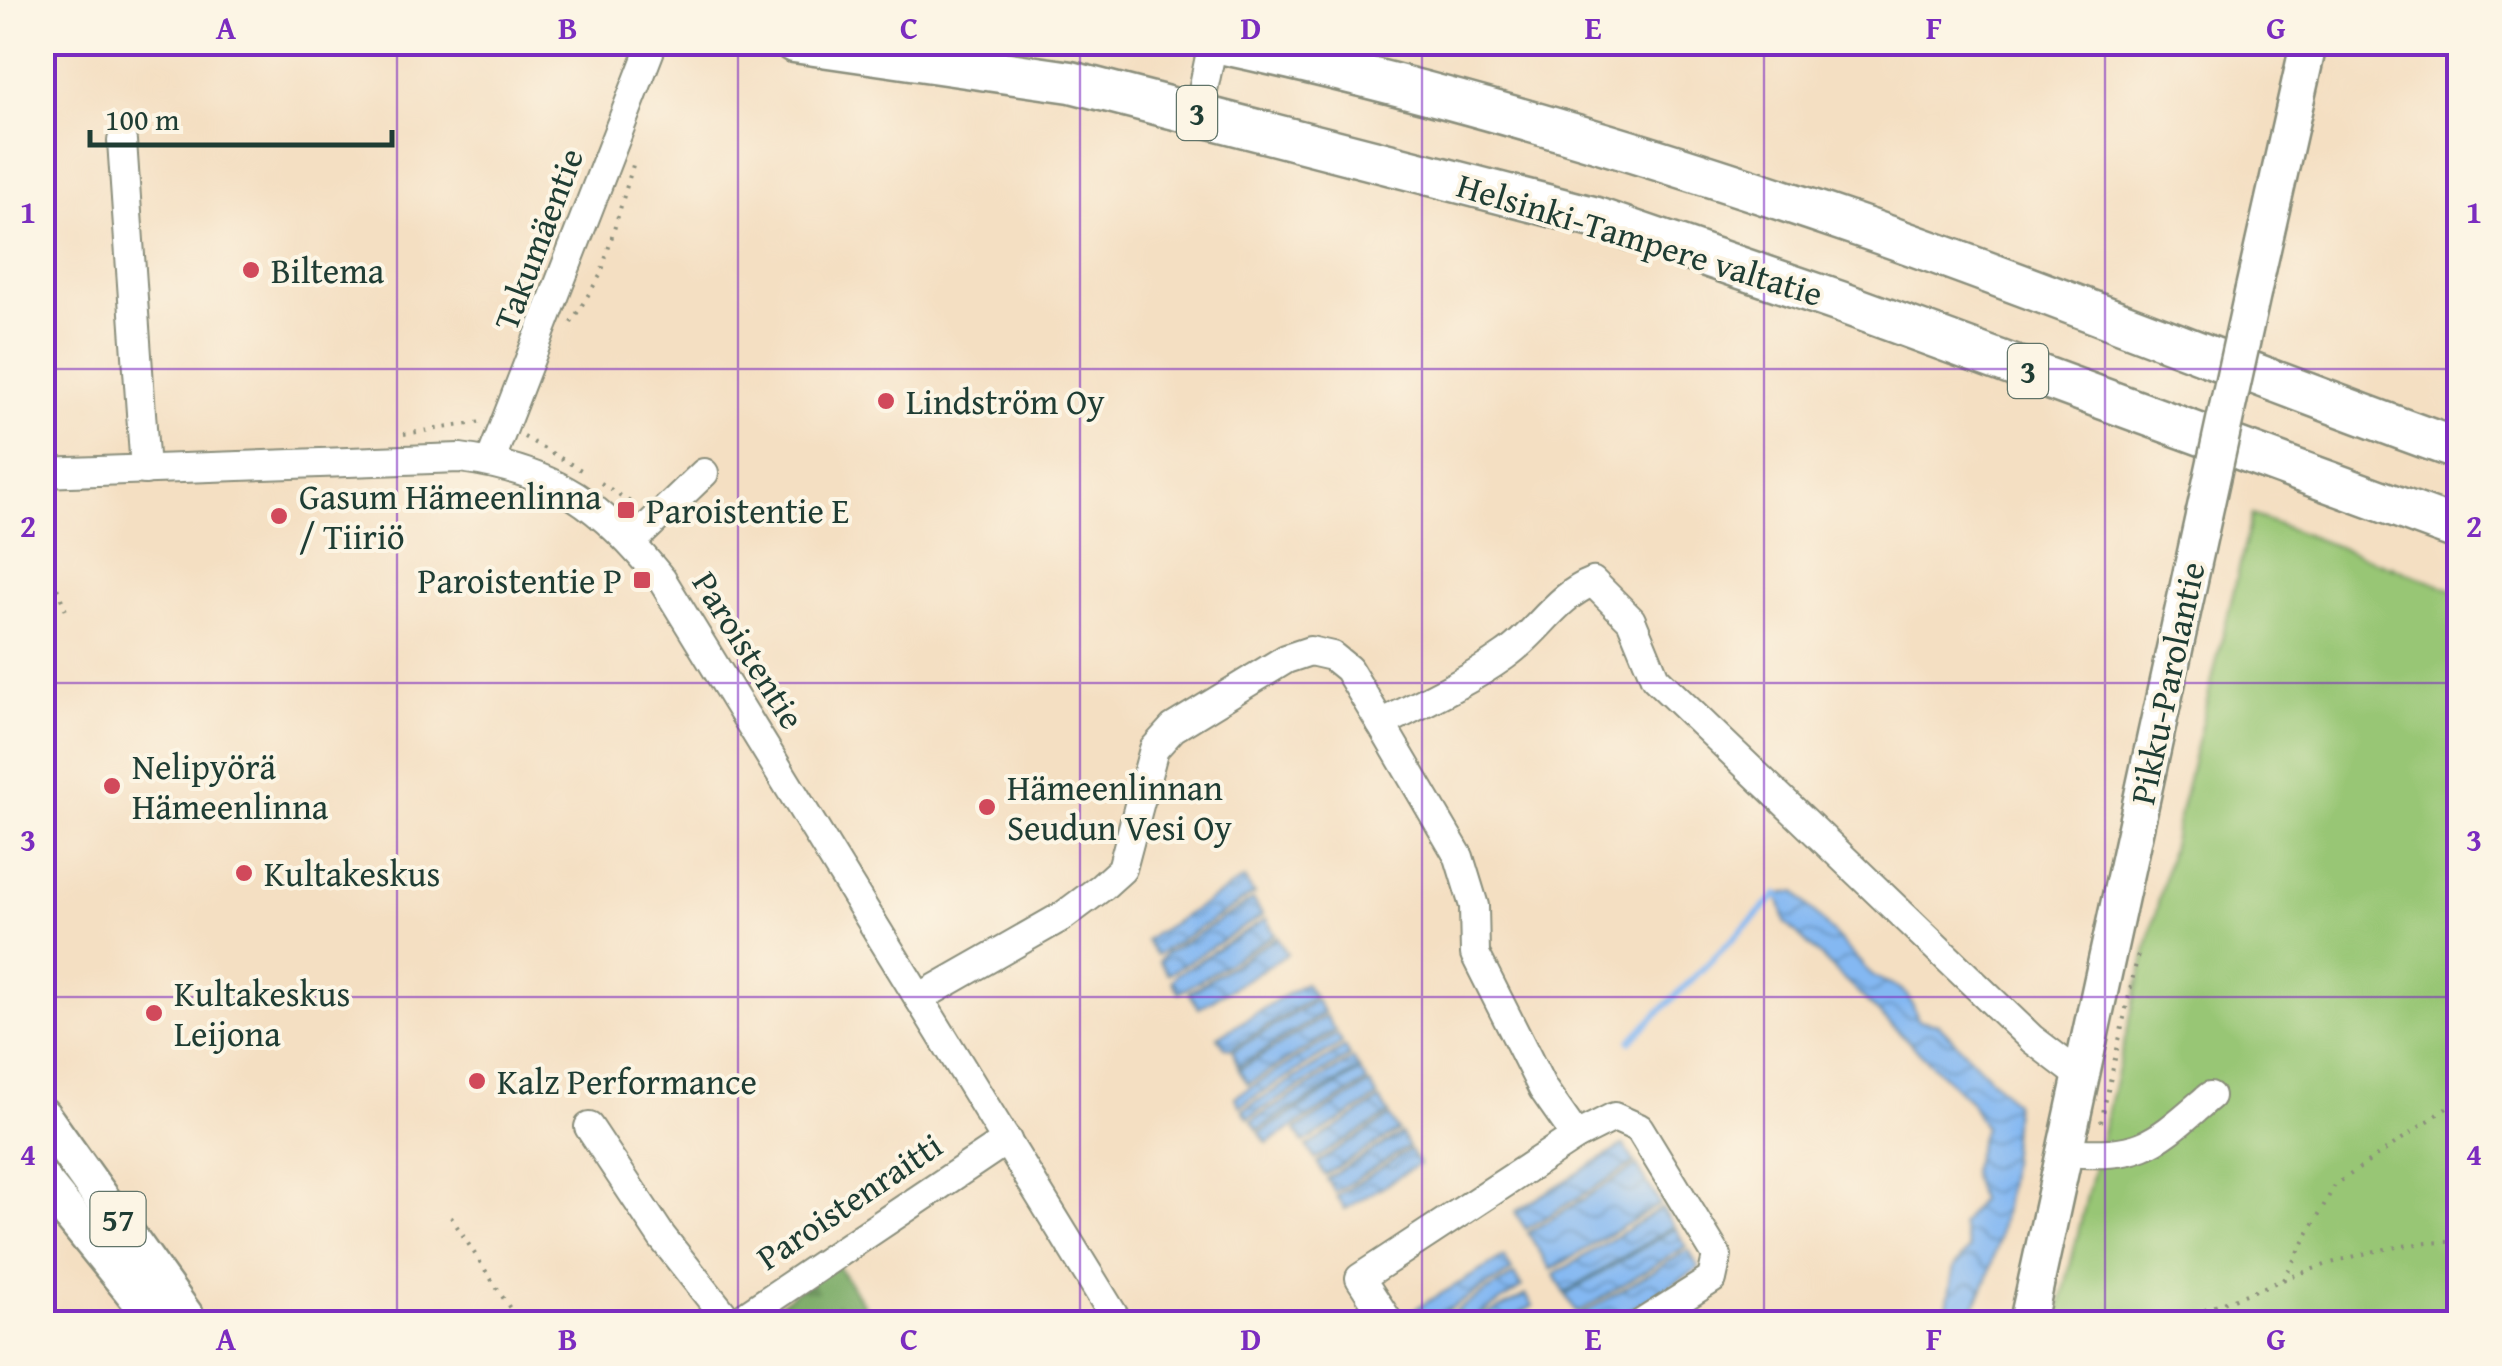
<svg xmlns="http://www.w3.org/2000/svg" width="2502" height="1366" font-family="'Gentium Book Plus',serif">
<style>
.grass{fill:#98c674;stroke:#5c8254;stroke-width:2.5}
.forest{fill:url(#forest-firs);stroke:#4c744d;stroke-width:2.5}
.water{fill:url(#water-waves);stroke:#527a93;stroke-width:2.5}
.lines{fill:none;stroke-linecap:round;stroke-linejoin:round}
.stream{stroke:#84b8f2;stroke-width:6}
.minor-casing{stroke:#8a8e7b;stroke-width:32}
.major-casing{stroke:#8a8e7b;stroke-width:40}
.highway-casing{stroke:#8a8e7b;stroke-width:45}
.path{stroke:#8a8e7b;stroke-width:4;stroke-dasharray:2.5 8;stroke-linecap:butt}
.minor{stroke:#fff;stroke-width:28}
.major{stroke:#fff;stroke-width:35}
.highway{stroke:#fff;stroke-width:40}
.major-bridge-casing{stroke:#8a8e7b;stroke-width:40;stroke-linecap:butt}
.major-bridge{stroke:#fff;stroke-width:35}
.grid{fill:none;stroke:#7b2cbf;stroke-width:2.5;stroke-opacity:0.55}
.poi-dot{fill:#d1495b;stroke:#fcf5e5;stroke-width:4}
.labels{text-anchor:middle;dominant-baseline:central;stroke-width:8;stroke-linejoin:round;paint-order:stroke}
.shield{fill:#fcf5e5;stroke:#617469;stroke-width:2.5}
.shield-label{font-size:32px;font-weight:bold;fill:#1f3d34}
.street-label{font-size:35px;fill:#1f3d34;stroke:#fcf5e5}
.poi-label{font-size:35px;fill:#1f3d34;stroke:#fcf5e5;text-anchor:start}
.neatline{fill:none;stroke:#7b2cbf;stroke-width:4}
.grid-label{font-size:32px;text-anchor:middle;font-weight:bold;fill:#7b2cbf}
</style>
<defs>
<pattern id="forest-firs" width="22" height="20" patternUnits="userSpaceOnUse" patternTransform="scale(2.5)"><rect width="22" height="20" fill="#7aab66"/><path d="M5 1l3.5 6h-7zM16 11l3.5 6h-7z" fill="#638c55"/></pattern>
<pattern id="water-waves" width="16" height="10" patternUnits="userSpaceOnUse" patternTransform="scale(2.5)"><rect width="16" height="10" fill="#84b8f2"/><path d="M0 5q4-4 8 0t8 0" fill="none" stroke="#6b97c5"/></pattern>
</defs>
<rect width="100%" height="100%" fill="#fcf5e5"/>
<filter id="ink" filterUnits="userSpaceOnUse"><feTurbulence type="fractalNoise" baseFrequency=".01" numOctaves="2"/><feDisplacementMap in="SourceGraphic" scale="20" xChannelSelector="R" yChannelSelector="G"/><feConvolveMatrix kernelMatrix="1 2 1 2 8 2 1 2 1" color-interpolation-filters="sRGB"/></filter>
<filter id="wash" filterUnits="userSpaceOnUse"><feTurbulence type="fractalNoise" baseFrequency=".0048" numOctaves="4" result="noise"/><feDisplacementMap in="SourceGraphic" scale="40" xChannelSelector="R" yChannelSelector="G"/><feGaussianBlur stdDeviation="2.25" result="paint"/><feColorMatrix in="noise" values="0 0 0 0 0 0 0 0 0 0 0 0 0 0 0 0 0 1.4 0 .05"/><feComposite in="paint" operator="in"/></filter>
<g filter="url(#wash)">
<rect width="100%" height="100%" fill="#f4dfc2"/>
<polygon class="grass" points="2252,515 2459,592 2459,1323 2056,1324"/>
<polygon class="forest" points="836,1263 876,1323 751,1324"/>
<g class="water">
<polygon points="1244,879 1254,894 1156,955 1146,940"/>
<path d="M1796,892C1818,918 1843,943 1865,968C1888,993 1904,973 1918,1020L1938,1024L2014,1102C2012,1158 2006,1218 1989,1273C1984,1290 1973,1306 1968,1323H1944L1954,1267L1969,1249L1961,1225L1979,1200L1971,1171L1984,1127L1970,1101L1785,922L1778,894Z"/>
<polygon points="1253,900 1263,915 1168,974 1159,961 1165,954"/>
<polygon points="1266,919 1275,934 1179,993 1172,981 1177,974"/>
<polygon points="1277,937 1287,954 1199,1008 1189,992"/>
<polygon points="1305,983 1314,997 1231,1049 1225,1047 1218,1037"/>
<polygon points="1316,1000 1324,1013 1238,1067 1233,1051"/>
<polygon points="1326,1016 1335,1031 1248,1084 1239,1070"/>
<polygon points="1337,1034 1342,1043 1240,1106 1235,1097"/>
<polygon points="1345,1047 1350,1056 1248,1118 1243,1110"/>
<polygon points="1353,1059 1359,1069 1258,1130 1252,1121"/>
<polygon points="1360,1071 1367,1082 1267,1143 1260,1133"/>
<polygon points="1370,1084 1378,1097 1304,1143 1296,1130"/>
<polygon points="1380,1100 1389,1114 1315,1159 1307,1147"/>
<polygon points="1390,1117 1398,1131 1325,1175 1317,1163"/>
<polygon points="1401,1134 1408,1147 1335,1192 1327,1179"/>
<polygon points="1624,1145 1635,1163 1526,1229 1515,1212"/>
<polygon points="1410,1150 1419,1164 1345,1209 1337,1196"/>
<polygon points="1637,1166 1660,1204 1551,1270 1528,1233"/>
<polygon points="1662,1208 1673,1226 1565,1293 1554,1275"/>
<polygon points="1675,1228 1686,1246 1577,1313 1566,1295"/>
<polygon points="1688,1250 1699,1268 1608,1323 1584,1323 1579,1316"/>
<polygon points="1504,1257 1512,1271 1426,1323 1403,1323 1400,1318"/>
<polygon points="1514,1275 1522,1287 1468,1323 1436,1323"/>
<polygon points="1526,1295 1533,1306 1505,1323 1471,1323"/>
</g>
<g class="lines">
<polyline class="stream" points="1630,1041 1778,894 1782,898"/>
</g>
</g>
<g filter="url(#ink)">
<g class="lines">
<defs>
<g id="minor">
<polyline points="1198,114 1213,42"/>
<polyline points="122,141 145,470"/>
<polyline points="490,462 653,42"/>
<path d="M42,473L460,458C555,470 604,507 662,580L1119,1324"/>
<polyline points="632,542 704,473"/>
<polyline points="1381,724 1459,857 1474,906 1475,954 1543,1089 1576,1136"/>
<path d="M919,998L1063,916L1102,887L1122,869L1154,749L1173,728L1286,659L1310,651L1332,656L1348,669L1381,724C1422,703 1466,683 1504,656C1537,634 1556,596 1593,582L1631,620L1655,678L2032,1039L2082,1077"/>
<polyline points="589,1127 662,1237 731,1324"/>
<path d="M2065,1152C2143,1158 2153,1145 2210,1096"/>
<polyline points="733,1324 1007,1140"/>
<polyline points="1390,1324 1360,1278 1576,1136 1614,1117 1639,1128 1717,1256 1712,1279 1641,1324"/>
</g>
<g id="major">
<polyline points="2253,291 2309,42"/>
<polyline points="42,1115 191,1324"/>
<polyline points="42,1180 159,1324"/>
<polyline points="2027,1324 2204,514"/>
</g>
<g id="highway">
<polyline points="794,42 1071,82 1593,217 1840,302 2460,530"/>
<path d="M1215,42C1432,88 1647,153 1856,225C2059,295 2258,378 2460,450"/>
</g>
</defs>
<use href="#minor" class="minor-casing"/>
<use href="#major" class="major-casing"/>
<use href="#highway" class="highway-casing"/>
<g class="path">
<polyline points="571,323 601,274 633,165"/>
<polyline points="404,434 482,422"/>
<polyline points="524,437 581,470"/>
<polyline points="601,483 635,505"/>
<polyline points="42,549 68,616"/>
<polyline points="2101,1122 2139,950"/>
<polyline points="451,1217 520,1324"/>
<polyline points="2283,1280 2335,1185 2460,1099"/>
<polyline points="42,1317 47,1324"/>
<path d="M2165,1324C2263,1292 2354,1240 2460,1242"/>
</g>
<use href="#minor" class="minor"/>
<use href="#major" class="major"/>
<use href="#highway" class="highway"/>
<defs>
<polyline id="major-bridge" points="2204,514 2253,291"/>
</defs>
<use href="#major-bridge" class="major-bridge-casing"/>
<use href="#major-bridge" class="major-bridge"/>
</g>
</g>
<path class="grid" d="M397,42V1324M738,42V1324M1080,42V1324M1422,42V1324M1764,42V1324M2105,42V1324M42,369H2460M42,683H2460M42,997H2460"/>
<g class="poi-dot">
<circle cx="251" cy="270" r="10"/>
<circle cx="886" cy="401" r="10"/>
<rect x="616" y="500" width="20" height="20" rx="5"/>
<circle cx="279" cy="516" r="10"/>
<rect x="632" y="570" width="20" height="20" rx="5"/>
<circle cx="112" cy="786" r="10"/>
<circle cx="987" cy="807" r="10"/>
<circle cx="244" cy="873" r="10"/>
<circle cx="154" cy="1013" r="10"/>
<circle cx="477" cy="1081" r="10"/>
</g>
<g class="labels">
<g class="shield">
<rect x="1177" y="86" width="40" height="54" rx="8"/>
<rect x="2008" y="344" width="40" height="54" rx="8"/>
<rect x="90.5" y="1192" width="55" height="54" rx="8"/>
</g>
<g class="shield-label">
<text x="1197" y="113">3</text>
<text x="2028" y="371">3</text>
<text x="118" y="1219">57</text>
</g>
<g class="street-label">
<text transform="translate(538 239) rotate(-69)">Takumäentie</text>
<text transform="translate(1640 239) rotate(17)">Helsinki-Tampere valtatie</text>
<text transform="translate(749 650) rotate(58)">Paroistentie</text>
<text transform="translate(2167 683) rotate(-78)">Pikku-Parolantie</text>
<text transform="translate(849 1201) rotate(-34)">Paroistenraitti</text>
</g>
<g class="poi-label">
<text x="271" y="270">Biltema</text>
<text x="906" y="401">Lindström Oy</text>
<text x="299" y="496">Gasum Hämeenlinna<tspan x="299" dy="40">/ Tiiriö</tspan></text>
<text x="646" y="510">Paroistentie E</text>
<text x="622" y="580" text-anchor="end">Paroistentie P</text>
<text x="132" y="766">Nelipyörä<tspan x="132" dy="40">Hämeenlinna</tspan></text>
<text x="1007" y="787">Hämeenlinnan<tspan x="1007" dy="40">Seudun Vesi Oy</tspan></text>
<text x="264" y="873">Kultakeskus</text>
<text x="174" y="993">Kultakeskus<tspan x="174" dy="40">Leijona</tspan></text>
<text x="497" y="1081">Kalz Performance</text>
</g>
</g>
<rect width="2502" height="1366" fill="none" stroke="#fcf5e5" stroke-width="110"/>
<path d="M90 130v15h302v-15" fill="none" stroke="#1f3d34" stroke-width="5"/>
<text x="105" y="130" font-size="30" fill="#1f3d34" stroke="#fcf5e5" stroke-width="8" paint-order="stroke">100 m</text>
<rect x="55" y="55" width="2392" height="1256" class="neatline"/>
<g class="grid-label">
<text x="226" y="39">A</text>
<text x="568" y="39">B</text>
<text x="909" y="39">C</text>
<text x="1251" y="39">D</text>
<text x="1593" y="39">E</text>
<text x="1934" y="39">F</text>
<text x="2276" y="39">G</text>
<text x="28" y="223">1</text>
<text x="2474" y="223">1</text>
<text x="28" y="537">2</text>
<text x="2474" y="537">2</text>
<text x="28" y="851">3</text>
<text x="2474" y="851">3</text>
<text x="28" y="1165">4</text>
<text x="2474" y="1165">4</text>
<text x="226" y="1350">A</text>
<text x="568" y="1350">B</text>
<text x="909" y="1350">C</text>
<text x="1251" y="1350">D</text>
<text x="1593" y="1350">E</text>
<text x="1934" y="1350">F</text>
<text x="2276" y="1350">G</text>
</g>
</svg>
